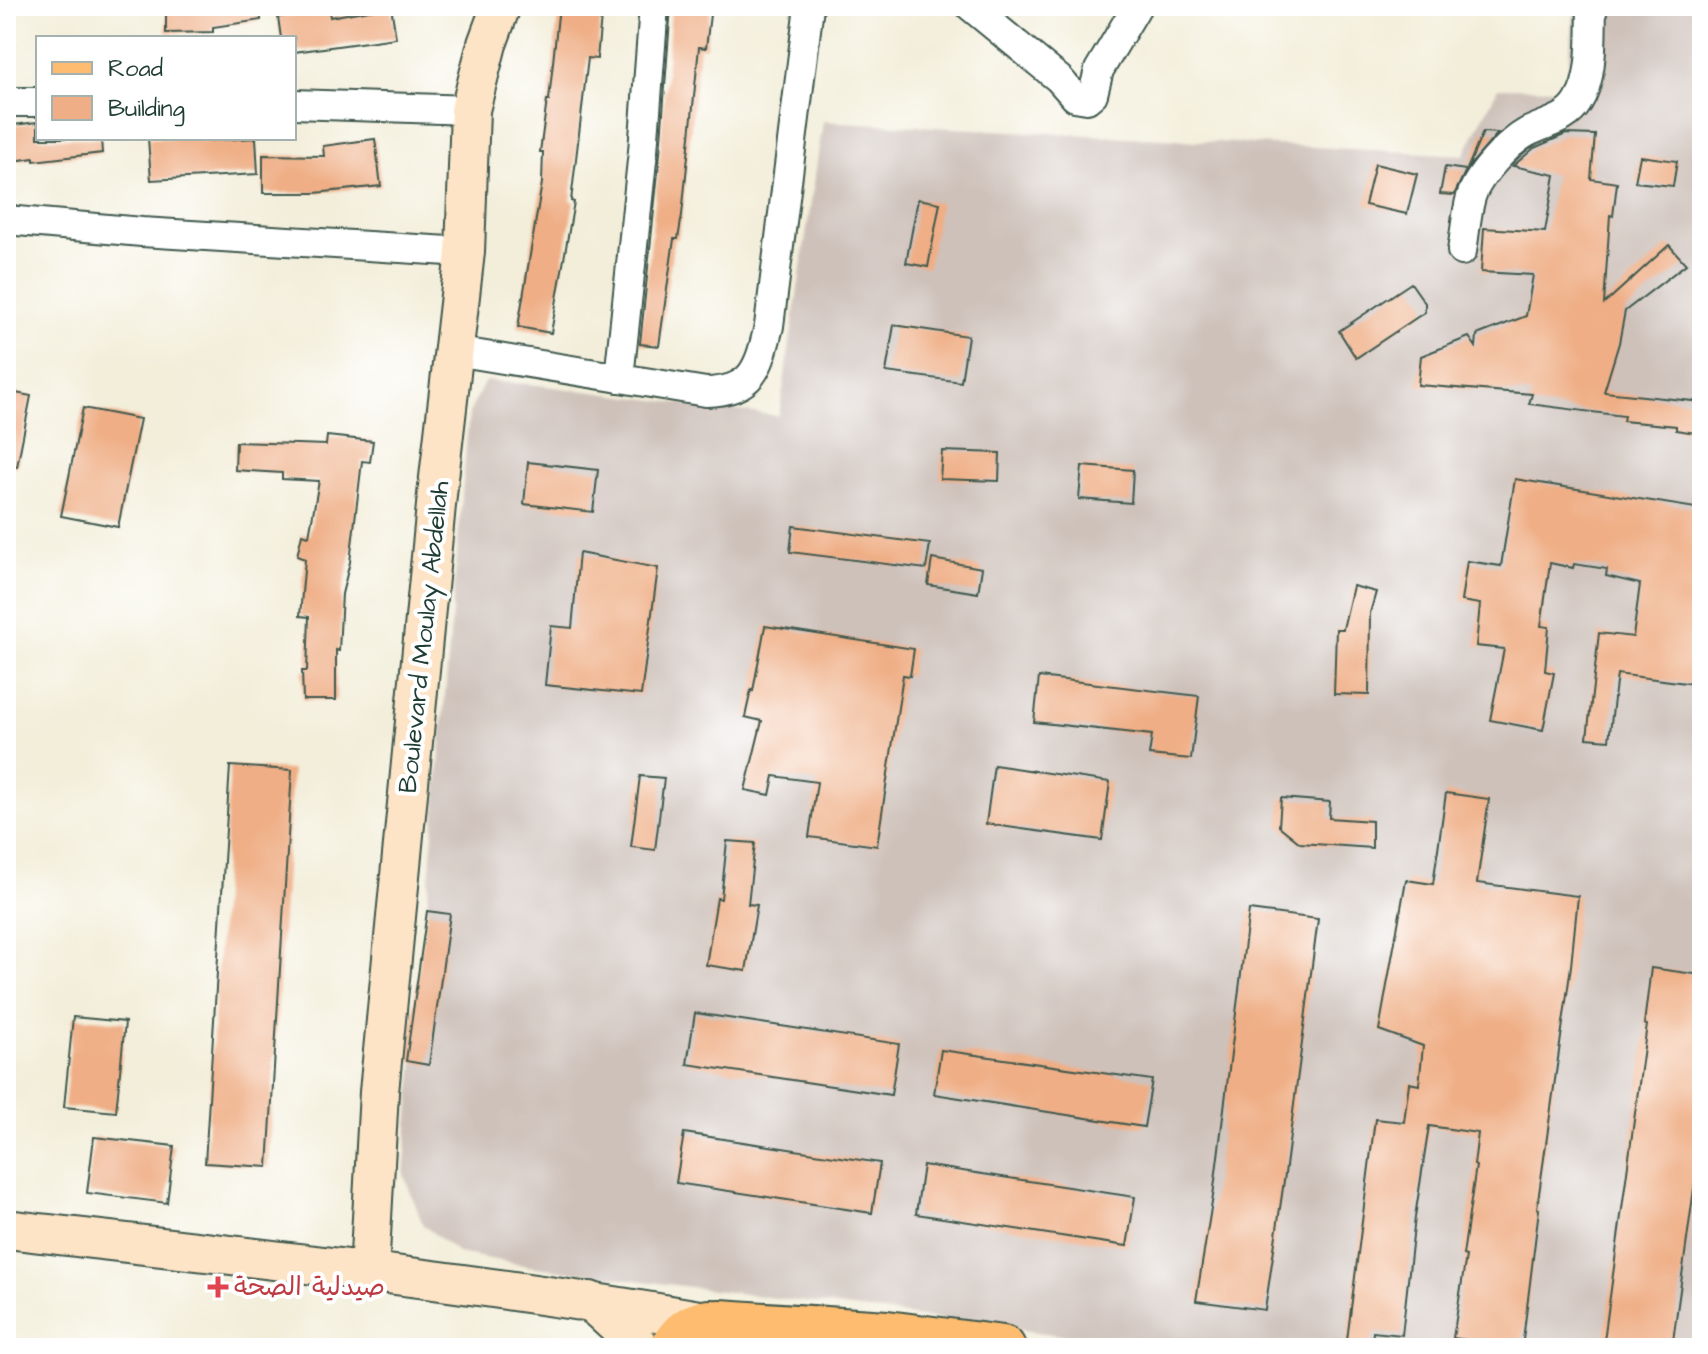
<svg xmlns="http://www.w3.org/2000/svg" width="1708" height="1354" font-family="'Architects Daughter','Playpen Sans Arabic',sans-serif">
<style>
.industrial{fill:#cec1ba}
.building{fill:#efae85}
.lines{fill:none;stroke-linecap:round;stroke-linejoin:round}
.street-casing{stroke:#3f584d;stroke-width:32}
.secondary-casing{stroke:#3f584d;stroke-width:42}
.primary-casing{stroke:#3f584d;stroke-width:48}
.street{stroke:#fff;stroke-width:28}
.secondary{stroke:#fee4c6;stroke-width:38}
.primary{stroke:#fdbc70;stroke-width:44}
.health-dot{fill:#e0444e;stroke:#fff;stroke-width:3}
.labels{text-anchor:middle;dominant-baseline:central;stroke-width:8;stroke-linejoin:round;paint-order:stroke}
.street-label{font-size:26px;fill:#1f3d34;stroke:#fff}
.health-label{font-size:26px;fill:#be3a42;stroke:#fff;text-anchor:start}
</style>
<rect width="100%" height="100%" fill="#fff"/>
<filter id="ink" filterUnits="userSpaceOnUse"><feTurbulence type="fractalNoise" baseFrequency=".0125" numOctaves="2"/><feDisplacementMap in="SourceGraphic" scale="16" xChannelSelector="R" yChannelSelector="G"/><feConvolveMatrix kernelMatrix="1 2 1 2 8 2 1 2 1" color-interpolation-filters="sRGB"/></filter>
<filter id="wash" filterUnits="userSpaceOnUse"><feTurbulence type="fractalNoise" baseFrequency=".006" numOctaves="4" result="noise"/><feDisplacementMap in="SourceGraphic" scale="32" xChannelSelector="R" yChannelSelector="G"/><feGaussianBlur stdDeviation="1.8" result="paint"/><feColorMatrix in="noise" values="0 0 0 0 0 0 0 0 0 0 0 0 0 0 0 0 0 1.4 0 .05"/><feComposite in="paint" operator="in"/></filter>
<g filter="url(#wash)">
<rect width="100%" height="100%" fill="#f3eeda"/>
<polygon class="industrial" points="1575,6 1702,6 1702,1348 1160,1348 528,1266 458,1253 423,1225 404,1175 469,413 485,381 538,385 779,416 823,121 1464,155 1498,88 1565,89"/>
<g id="blocks">
<g class="building">
<polygon points="166,6 260,6 261,20 213,27 213,32 166,33"/>
<polygon points="391,6 396,38 294,52 294,38 281,38 278,17 329,10 330,17"/>
<polygon points="559,6 602,6 597,59 588,58 571,201 574,202 551,333 518,327 542,183 543,152 540,152 547,100 549,100"/>
<polygon points="671,6 711,6 706,48 699,47 682,215 678,239 674,239 659,346 640,344 660,153"/>
<polygon points="38,122 38,138 101,138 102,153 34,161 34,158 6,162 6,126"/>
<polygon points="1483,132 1498,133 1467,169"/>
<polygon points="1566,134 1595,135 1591,179 1617,183 1613,216 1610,215 1604,304 1669,245 1686,264 1625,311 1619,343 1604,392 1702,402 1702,434 1676,430 1676,426 1623,421 1624,416 1529,404 1532,394 1418,385 1421,356 1469,337 1476,347 1477,335 1526,316 1533,275 1481,272 1484,228 1545,232 1555,175 1513,166 1534,148"/>
<polygon points="148,138 201,138 202,141 256,138 258,174 151,180"/>
<polygon points="375,139 381,186 315,193 263,193 263,155 324,156 323,146"/>
<polygon points="1640,156 1677,161 1673,186 1635,182"/>
<polygon points="1375,164 1417,174 1407,214 1365,205"/>
<polygon points="1445,167 1466,170 1454,195 1440,194"/>
<polygon points="918,199 940,203 928,267 906,263"/>
<polygon points="1411,283 1425,303 1425,312 1356,358 1339,331"/>
<polygon points="894,325 968,336 961,382 886,372"/>
<polygon points="6,391 31,396 17,467 6,466"/>
<polygon points="83,408 140,419 118,527 61,516"/>
<polygon points="327,436 373,441 370,462 362,461 350,562 342,594 339,651 336,650 336,700 303,700 302,671 307,671 309,617 300,616 305,559 297,556 302,534 309,536 319,481 282,479 282,473 235,470 236,442 326,445"/>
<polygon points="942,451 1000,453 999,481 940,479"/>
<polygon points="528,462 598,470 593,512 524,504"/>
<polygon points="1082,466 1133,470 1131,503 1079,499"/>
<polygon points="1515,479 1702,509 1702,685 1617,674 1609,740 1587,738 1599,633 1633,637 1640,584 1606,576 1607,569 1574,564 1573,568 1550,563 1541,626 1549,627 1545,671 1554,673 1543,730 1490,720 1504,649 1476,646 1480,604 1461,601 1467,561 1501,566"/>
<polygon points="793,526 930,544 926,569 790,552"/>
<polygon points="579,553 658,568 641,695 545,685 551,626 572,628"/>
<polygon points="932,559 982,568 978,593 928,585"/>
<polygon points="1353,586 1376,592 1370,613 1369,695 1334,694 1336,629 1343,629"/>
<polygon points="765,626 914,649 910,676 903,675 877,846 809,837 817,782 774,776 770,795 745,790 762,721 745,717 751,690 753,691"/>
<polygon points="1039,677 1199,696 1191,759 1149,755 1152,735 1034,722"/>
<polygon points="994,765 1110,782 1102,840 986,824"/>
<polygon points="230,766 292,770 268,1167 205,1163"/>
<polygon points="640,776 664,778 655,850 631,847"/>
<polygon points="1446,793 1489,799 1477,883 1578,896 1571,966 1537,1208 1539,1209 1522,1348 1453,1338 1466,1256 1463,1255 1476,1166 1474,1165 1478,1133 1429,1126 1415,1217 1402,1335 1373,1332 1371,1348 1346,1348 1375,1119 1404,1122 1409,1083 1419,1085 1423,1046 1379,1030 1406,880 1433,884"/>
<polygon points="1281,798 1330,802 1329,818 1372,821 1372,848 1300,843 1279,826"/>
<polygon points="727,841 755,843 748,904 757,905 746,971 706,965 717,898 721,899"/>
<polygon points="1249,910 1318,919 1285,1174 1265,1310 1196,1301 1213,1196"/>
<polygon points="427,911 450,914 429,1065 406,1061"/>
<polygon points="1651,968 1702,975 1702,1131 1672,1348 1603,1348 1647,1025 1644,1024"/>
<polygon points="695,1013 899,1044 891,1095 687,1064"/>
<polygon points="73,1017 125,1022 116,1112 64,1107"/>
<polygon points="941,1050 1152,1080 1144,1127 934,1094"/>
<polygon points="684,1133 880,1163 872,1213 676,1183"/>
<polygon points="94,1137 174,1146 167,1203 87,1193"/>
<polygon points="923,1165 1135,1197 1127,1246 916,1214"/>
</g>
</g>
</g>
<g filter="url(#ink)">
<use href="#blocks" fill-opacity="0" stroke="#3f584d" stroke-width="2"/>
<g class="lines">
<defs>
<g id="street">
<polyline points="970,6 1059,79 1075,97 1087,99 1093,94 1099,70 1137,6"/>
<polyline points="6,102 38,102"/>
<polyline points="294,104 470,110"/>
<polyline points="6,220 142,232 465,252"/>
<path d="M1462,251C1465,234 1466,214 1471,197C1477,177 1508,143 1526,133C1544,123 1567,121 1578,102C1594,78 1591,34 1592,6"/>
<path d="M455,351L706,392C754,391 759,367 769,326L809,6"/>
<polyline points="619,378 643,151 654,6"/>
</g>
<g id="secondary">
<path d="M6,1229C240,1256 474,1281 705,1321"/>
<polyline points="369,1272 379,1092 437,495 465,252 470,110 487,44 501,6"/>
<polyline points="590,1301 641,1348"/>
</g>
<g id="primary">
<polyline points="720,1322 887,1333 1003,1348"/>
<path d="M672,1348C688,1321 718,1312 742,1336"/>
</g>
</defs>
<use href="#street" class="street-casing"/>
<use href="#secondary" class="secondary-casing"/>
<use href="#primary" class="primary-casing"/>
<use href="#street" class="street"/>
<use href="#secondary" class="secondary"/>
<use href="#primary" class="primary"/>
</g>
</g>
<path class="health-dot" d="M214 1275h8v8h8v8h-8v8h-8v-8h-8v-8h8z"/>
<g class="labels">
<g class="street-label">
<text transform="translate(424 637) rotate(-84)">Boulevard Moulay Abdellah</text>
</g>
<g class="health-label">
<text x="234" y="1287">صيدلية الصحة</text>
</g>
</g>
<rect width="1708" height="1354" fill="none" stroke="#fff" stroke-width="32"/>
<rect x="36" y="36" width="260" height="104" fill="#ffffff" stroke="#a5b1ae" stroke-width="2"/>
<rect x="52" y="62" width="40" height="12" fill="#fdbc70" stroke="#a5b1ae" stroke-width="2"/>
<text x="108" y="76" font-size="24" fill="#1f3d34">Road</text>
<rect x="52" y="96" width="40" height="24" fill="#efae85" stroke="#a5b1ae" stroke-width="2"/>
<text x="108" y="116" font-size="24" fill="#1f3d34">Building</text>
</svg>
